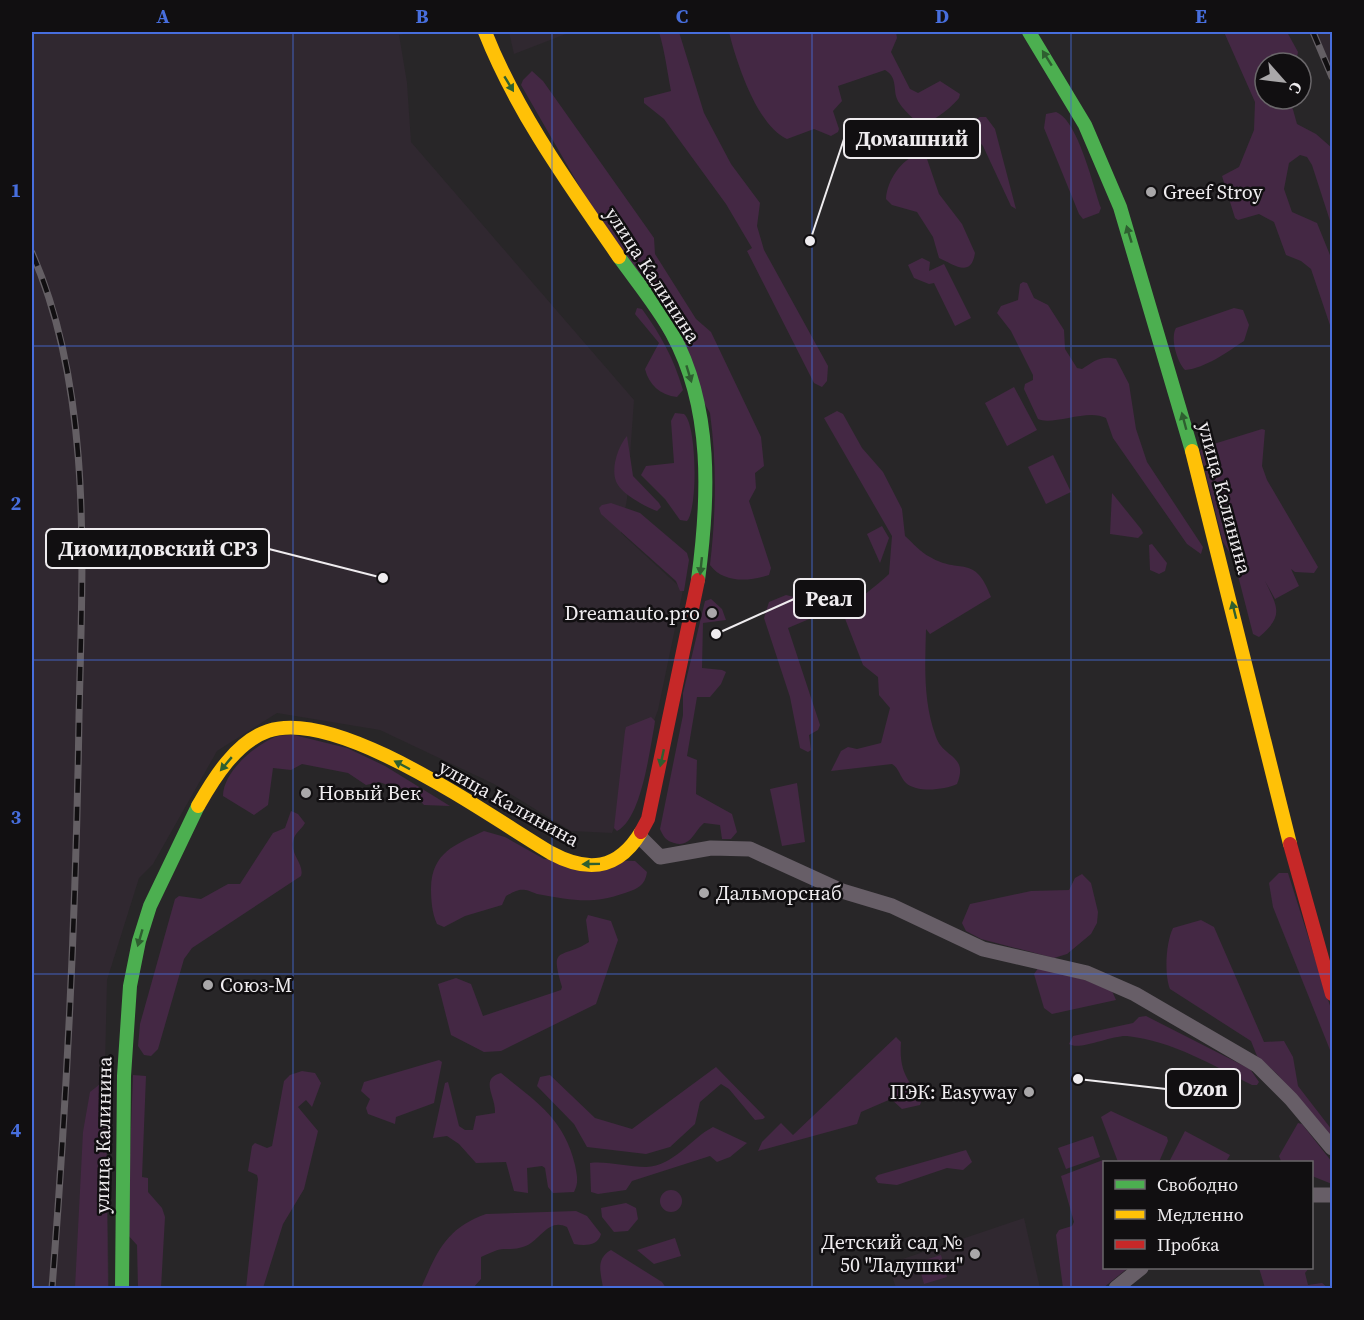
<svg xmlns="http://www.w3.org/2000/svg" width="1364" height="1320" font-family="'Source Serif 4',serif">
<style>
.built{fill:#302830}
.green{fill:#442844}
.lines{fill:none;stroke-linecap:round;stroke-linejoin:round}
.street{stroke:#675e67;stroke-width:15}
.fast{stroke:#4caf50;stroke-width:14}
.slow{stroke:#ffc107;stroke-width:14}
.jam{stroke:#c62828;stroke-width:14}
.rail-casing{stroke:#645f64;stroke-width:7}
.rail{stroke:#110f11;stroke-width:4.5;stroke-dasharray:14;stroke-linecap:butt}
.oneway{fill:#2e5f30}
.grid{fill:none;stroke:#476edd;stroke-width:1.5;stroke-opacity:0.55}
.poi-dot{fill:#a9a7a9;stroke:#110f11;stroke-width:2}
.labels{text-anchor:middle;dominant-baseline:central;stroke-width:5;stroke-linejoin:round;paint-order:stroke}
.poi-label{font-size:20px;fill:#efecef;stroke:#110f11;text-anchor:start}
.street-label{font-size:20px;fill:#efecef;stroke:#110f11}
.leader{fill:none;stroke:#efecef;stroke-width:2}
.callout-dot{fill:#efecef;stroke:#110f11;stroke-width:2}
.callout{fill:#110f11;stroke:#efecef;stroke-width:2}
.callout-label{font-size:21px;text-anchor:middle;font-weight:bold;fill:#efecef}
.neatline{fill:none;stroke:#476edd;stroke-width:2}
.grid-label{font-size:20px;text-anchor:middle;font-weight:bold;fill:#476edd}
</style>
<rect width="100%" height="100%" fill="#282628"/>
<g class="built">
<polygon points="32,32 414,32 399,35 407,83 411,142 634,400 627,499 621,533 683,590 658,710 612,833 571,831 494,784 380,730 277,713 217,751 153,864 139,878 107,980 105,1067 109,1288 32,1288"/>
<polygon points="509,32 571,32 514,54"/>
<polygon points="1313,32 1332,32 1332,77"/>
<polygon points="1024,1218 1040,1288 896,1288 888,1264"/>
</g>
<g class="green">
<path d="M659,32H679L704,113L731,164L760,203L757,226L764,250L828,366L827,381L822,387L814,383L747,251L752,248L726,204L664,119L644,103V98L671,91C667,70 665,52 659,32Z"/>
<path d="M729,32H896L897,38L891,52L910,89L918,93L940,81L960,94L959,98C952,107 932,124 919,123C912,118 898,105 896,96C894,86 896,76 885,70L838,86L842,101L833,111L839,129L838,132L831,136L814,129L787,139C757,126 736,61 729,32Z"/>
<polygon points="1224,32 1287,32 1298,52 1296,63 1265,63 1265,99 1290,99 1297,124 1316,134 1332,148 1332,227 1312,165 1307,157 1300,155 1289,163 1284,189 1292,212 1317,223 1332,260 1332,331 1311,269 1301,261 1286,255 1274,222 1259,214 1238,220 1235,218 1222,176 1239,167 1254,130 1255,102"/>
<path d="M532,71L543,81L654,238L655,254L696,319L711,332L761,437L764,466L755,473L756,488L749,501L771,568L769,575C750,581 724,584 710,565C716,513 717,465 710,413L521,85L523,80Z"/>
<path d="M1056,112C1078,120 1093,186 1101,208L1099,213L1083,219L1079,214L1044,128L1046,114Z"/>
<polygon points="980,117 986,117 995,129 1016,209 1011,206 983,146 968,129 969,124"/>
<path d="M918,155L927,159L939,194L962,224L975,253C971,279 953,264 939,258L933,237L917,212L892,205L886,199C887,181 901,159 918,155Z"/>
<polygon points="922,258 930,262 929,271 944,264 971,318 955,326 934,283 929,284 914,278 908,265"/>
<path d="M1023,282L1027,283L1034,298L1048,305L1064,330L1065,349L1077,368L1082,369C1094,361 1101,355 1116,359L1129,384L1136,429L1147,462L1203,547L1201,554L1187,544L1113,438L1106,418C1088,408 1053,426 1038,419L1024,389L1025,384L1033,380V375L1011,331L997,313L1001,306L1018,300L1020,284Z"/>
<path d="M637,308L642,309C661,335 674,359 683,390L677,397C660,395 649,385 645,369L659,343L635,314Z"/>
<path d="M1234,308L1243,310L1249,325L1244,341C1227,352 1206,368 1185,370C1177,362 1170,338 1176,328Z"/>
<polygon points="1014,387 1037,430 1007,446 985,403"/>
<path d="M837,411L843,414L862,448L883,472L902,509L905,536C913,543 920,552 930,557C960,575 975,553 991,597L930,634L926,629C925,666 923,702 936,737C943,758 969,755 957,784C944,790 917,793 906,783C900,777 899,768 892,764L831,771L841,751L848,747L857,749L881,743L890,708L879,695L878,677L863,665L844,616C848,606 879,584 889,574L892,536L824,418Z"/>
<path d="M675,413L684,414C697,424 698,509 687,521L680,520L665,499L641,475L646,466L674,463L671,421Z"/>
<path d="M1262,429L1265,430L1262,466L1267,480L1318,567L1314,573L1295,572L1291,569L1299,586L1275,599L1265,581C1278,608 1284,616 1259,637L1253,634L1234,560L1223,542L1200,451L1204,447Z"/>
<path d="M627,436L633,476L659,503L661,507L657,511C646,507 624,495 618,485C609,472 618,446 627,436Z"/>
<polygon points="1053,455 1071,492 1046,504 1028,467"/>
<polygon points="1112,493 1141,529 1143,533 1138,538 1110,534"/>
<polygon points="611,503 640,513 687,553 689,560 684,591 680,591 676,581 601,514 599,508 602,505"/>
<polygon points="882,526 889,538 880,563 867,534"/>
<polygon points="1152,544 1167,563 1165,571 1159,574 1150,570 1149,545"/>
<polygon points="786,595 802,599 821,612 821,614 788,628 820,725 818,730 809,735 811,750 808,752 800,748 790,697 764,618 769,602"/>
<path d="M711,599L722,609L726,620L703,623L702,668L722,670L726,672L721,684L710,697H697L687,756L697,760L696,794L732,814L737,832L731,839H722L720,825L704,823C694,831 691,848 674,843C666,841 663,836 660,829L683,715V693L705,601Z"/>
<path d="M651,717L655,721L654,728C649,754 641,819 617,831L614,828L625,731L626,727Z"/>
<path d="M294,735L347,748L385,766L450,806L424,805L414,794L379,782L366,785L348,773L302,764L291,770L273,768L268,805L254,815L223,796C223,772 254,746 275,737C281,735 288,735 294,735Z"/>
<polygon points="797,783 805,842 782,846 770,789"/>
<path d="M291,811L298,814L305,823C302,829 296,832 294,838C288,854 305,863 301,876L192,948L184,959L158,1049L151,1056L144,1055L138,1046L140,1024L175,899L179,896L201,899L228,884H240L273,833L285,828Z"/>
<path d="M484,831L505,837L544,859L635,861L647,872C645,886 637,889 625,893C590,905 573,900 537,894C523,888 520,888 506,896L502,905L465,916L444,927L437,924C432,913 431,900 431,888C432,852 455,845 484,831Z"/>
<polygon points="1279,873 1288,873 1332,1012 1332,1055 1273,907 1269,883"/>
<polygon points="1082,874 1091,883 1098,912 1097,923 1091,934 1067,954 1054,958 981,939 966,931 962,923 970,904 1031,891 1069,890 1075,878"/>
<path d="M588,915L611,921L618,940L596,1004L501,1051L484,1052L451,1035L438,984L456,978L471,984L483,1016L561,990L562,987C549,944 561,960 589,942L586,920Z"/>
<path d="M1201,920L1214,927L1264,1042L1284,1041L1293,1057L1298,1086L1332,1130V1140L1277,1074L1257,1056L1251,1041L1170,989C1164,974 1166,942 1173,928Z"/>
<polygon points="1039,967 1085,980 1112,991 1116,1000 1052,1014 1044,1008 1034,974"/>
<path d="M1146,1016L1250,1069L1259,1082L1257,1085H1252C1212,1065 1173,1041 1127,1036C1112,1035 1079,1051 1069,1044L1073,1036L1133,1023L1139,1017Z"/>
<path d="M896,1037L901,1042C899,1069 906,1079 922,1099L920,1105L902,1109L891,1099L861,1112L857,1124L758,1151L762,1142L781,1123L793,1135Z"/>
<polygon points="439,1060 442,1062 434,1103 396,1117 395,1124 368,1114 366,1108 370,1099 361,1091 364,1082"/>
<polygon points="716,1067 765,1117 763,1119 755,1120 729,1089 721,1084 700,1102 695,1124 670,1147 646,1154 587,1147 574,1124 537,1086 540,1077 550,1075 595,1118 632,1129"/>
<polygon points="302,1071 315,1073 321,1083 312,1107 306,1100 298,1107 318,1131 304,1189 283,1224 263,1288 246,1288 258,1179 257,1175 248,1171 252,1146 255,1143 267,1148 272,1146 284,1081 290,1075"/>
<path d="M501,1073C536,1102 564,1118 575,1165C577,1175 579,1183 574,1192L553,1193L548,1187L545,1168L542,1166L527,1168L528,1193L514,1191L506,1162L476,1163L459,1144L447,1136L433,1138L445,1083L448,1082L459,1126L465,1130H473L476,1116L495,1113C496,1096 479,1079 501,1073Z"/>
<polygon points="133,1075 146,1076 142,1177 148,1178 148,1192 162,1208 165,1217 161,1288 138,1288 137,1245 127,1234"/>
<polygon points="99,1085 106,1091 108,1288 75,1288 83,1132 90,1092"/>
<polygon points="1111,1111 1167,1137 1168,1141 1159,1162 1118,1162 1101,1117"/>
<polygon points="1298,1123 1302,1124 1332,1162 1332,1184 1312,1176 1312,1162 1281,1161 1279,1156"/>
<path d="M713,1127L747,1143L730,1157L717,1162L710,1156L632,1181L626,1190L598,1194L591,1192L590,1163C608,1161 627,1167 646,1167C674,1166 690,1139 713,1127Z"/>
<polygon points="1185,1131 1230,1155 1227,1160 1231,1162 1169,1162"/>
<polygon points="1093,1136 1100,1157 1066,1169 1058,1148"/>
<polygon points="966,1150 972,1162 963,1170 947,1168 897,1185 878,1183 875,1178 878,1175"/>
<polygon points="1103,1160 1108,1162 1104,1162 1104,1268 1128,1268 1103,1288 1063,1288 1056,1235 1059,1230 1072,1226 1074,1222 1061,1176"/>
<circle cx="671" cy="1201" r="11"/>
<polygon points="626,1203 636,1208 638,1219 628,1231 614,1232 602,1217 601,1208"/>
<path d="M576,1211L587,1216L601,1234C598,1246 585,1246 574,1244L567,1227C550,1219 543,1235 531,1243C523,1249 513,1249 504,1249C497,1249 488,1254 481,1257V1279L473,1288H421C437,1252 446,1228 486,1214Z"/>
<polygon points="675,1238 681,1256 654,1264 637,1250"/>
<path d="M611,1250L662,1282L666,1288H603C601,1273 595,1259 611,1250Z"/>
<polygon points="941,1255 947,1277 924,1284 918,1262"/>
<polygon points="1259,1268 1309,1268 1305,1273 1308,1285 1322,1283 1328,1288 1265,1288"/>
</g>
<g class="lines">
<g class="street">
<polyline points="640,837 660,857 711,848 750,849 842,891 892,906 983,949 1087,973 1135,994 1257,1065 1291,1099 1332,1148"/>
<polyline points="1312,1195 1332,1195"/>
<polyline points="1116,1288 1141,1268"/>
</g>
<g class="fast">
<polyline points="1029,32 1085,125 1120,207 1192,451"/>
<path d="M619,257C637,282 657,306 672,333C713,408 709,498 698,580"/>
<polyline points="122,1288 124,1076 130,986 139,941 150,906 198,806"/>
</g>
<g class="slow">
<path d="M485,32C517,113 570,186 619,257"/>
<polyline points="1192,451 1290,844"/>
<path d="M198,806C214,778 236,742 268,731C339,707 490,817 551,853C588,873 618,870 641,832"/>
</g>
<g class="jam">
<polyline points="641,832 648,819 652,800 698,580"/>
<polyline points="1290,844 1332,994"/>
</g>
<defs>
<g id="rail">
<polyline points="1313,32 1332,77"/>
<path d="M32,253C94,394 82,567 79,718C76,909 67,1099 52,1288"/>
</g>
</defs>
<use href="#rail" class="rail-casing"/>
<use href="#rail" class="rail"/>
</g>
<defs><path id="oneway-solid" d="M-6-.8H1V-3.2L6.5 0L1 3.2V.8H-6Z" transform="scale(1.5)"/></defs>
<g class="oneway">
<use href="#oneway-solid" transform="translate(1047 58) rotate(-122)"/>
<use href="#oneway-solid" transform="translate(509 84) rotate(59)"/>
<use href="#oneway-solid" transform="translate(1129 234) rotate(-107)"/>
<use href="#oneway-solid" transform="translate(689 374) rotate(73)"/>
<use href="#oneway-solid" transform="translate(1184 421) rotate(-105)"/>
<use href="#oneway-solid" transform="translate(701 566) rotate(96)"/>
<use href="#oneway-solid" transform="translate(1234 610) rotate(-104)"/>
<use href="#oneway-solid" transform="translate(662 758) rotate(102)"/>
<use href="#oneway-solid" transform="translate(226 764) rotate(130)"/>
<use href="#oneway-solid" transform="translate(402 765) rotate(-152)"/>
<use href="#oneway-solid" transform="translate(591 864) rotate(179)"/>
<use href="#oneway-solid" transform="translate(140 938) rotate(106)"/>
</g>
<path class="grid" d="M293,32V1288M552,32V1288M812,32V1288M1071,32V1288M32,346H1332M32,660H1332M32,974H1332"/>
<g class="poi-dot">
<circle cx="1151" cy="192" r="6"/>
<circle cx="712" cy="613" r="6"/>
<circle cx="306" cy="793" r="6"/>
<circle cx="704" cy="893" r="6"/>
<circle cx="208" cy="985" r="6"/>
<circle cx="1029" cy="1092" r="6"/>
<circle cx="975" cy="1254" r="6"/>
</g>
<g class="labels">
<g class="poi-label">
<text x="1163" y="192">Greef Stroy</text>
<text x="700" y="613" text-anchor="end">Dreamauto.pro</text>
<text x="318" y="793">Новый Век</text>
<text x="716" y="893">Дальморснаб</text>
<text x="220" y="985">Союз-М</text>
<text x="1017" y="1092" text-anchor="end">ПЭК: Easyway</text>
<text x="963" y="1242" text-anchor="end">Детский сад №<tspan x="963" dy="23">50 "Ладушки"</tspan></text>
</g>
<g class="street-label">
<text transform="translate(653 275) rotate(57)">улица Калинина</text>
<text transform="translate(1225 498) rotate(75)">улица Калинина</text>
<text transform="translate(509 803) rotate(29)">улица Калинина</text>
<text transform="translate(103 1135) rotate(-89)">улица Калинина</text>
</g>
</g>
<path class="leader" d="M810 241L844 139M383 578L269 549M716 634L794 599M1078 1079L1166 1089"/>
<g class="callout-dot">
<circle cx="810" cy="241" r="6"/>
<circle cx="383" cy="578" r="6"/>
<circle cx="716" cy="634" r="6"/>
<circle cx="1078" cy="1079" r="6"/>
</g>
<g class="callout">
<rect x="844" y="119" width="136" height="39" rx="6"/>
<rect x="46" y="529" width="223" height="39" rx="6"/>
<rect x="794" y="579" width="71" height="39" rx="6"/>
<rect x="1166" y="1069" width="74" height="39" rx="6"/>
</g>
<g class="callout-label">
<text x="912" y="146">Домашний</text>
<text x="158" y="556">Диомидовский СРЗ</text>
<text x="829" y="606">Реал</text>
<text x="1203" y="1096">Ozon</text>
</g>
<rect width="1364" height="1320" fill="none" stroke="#110f11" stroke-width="66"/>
<rect x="1103" y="1161" width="210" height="108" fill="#110f11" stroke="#6a676a" stroke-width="1.5"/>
<rect x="1115" y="1180" width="30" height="9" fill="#4caf50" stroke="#6a676a" stroke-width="1.5"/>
<text x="1157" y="1191" font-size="18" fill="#efecef">Свободно</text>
<rect x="1115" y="1210" width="30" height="9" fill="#ffc107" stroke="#6a676a" stroke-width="1.5"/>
<text x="1157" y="1221" font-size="18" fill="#efecef">Медленно</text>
<rect x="1115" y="1240" width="30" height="9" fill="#c62828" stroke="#6a676a" stroke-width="1.5"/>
<text x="1157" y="1251" font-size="18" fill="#efecef">Пробка</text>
<g transform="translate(1283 81) rotate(118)"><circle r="28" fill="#110f11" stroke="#6a676a" stroke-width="1.5"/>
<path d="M0-4.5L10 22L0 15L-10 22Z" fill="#a9a7a9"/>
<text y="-9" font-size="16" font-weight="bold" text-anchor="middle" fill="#efecef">С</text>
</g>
<rect x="33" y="33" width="1298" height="1254" class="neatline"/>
<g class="grid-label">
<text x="163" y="23">A</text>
<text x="422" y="23">B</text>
<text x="682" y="23">C</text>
<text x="942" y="23">D</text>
<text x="1201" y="23">E</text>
<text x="16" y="197">1</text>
<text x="16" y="510">2</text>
<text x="16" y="824">3</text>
<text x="16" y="1137">4</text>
</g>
</svg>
